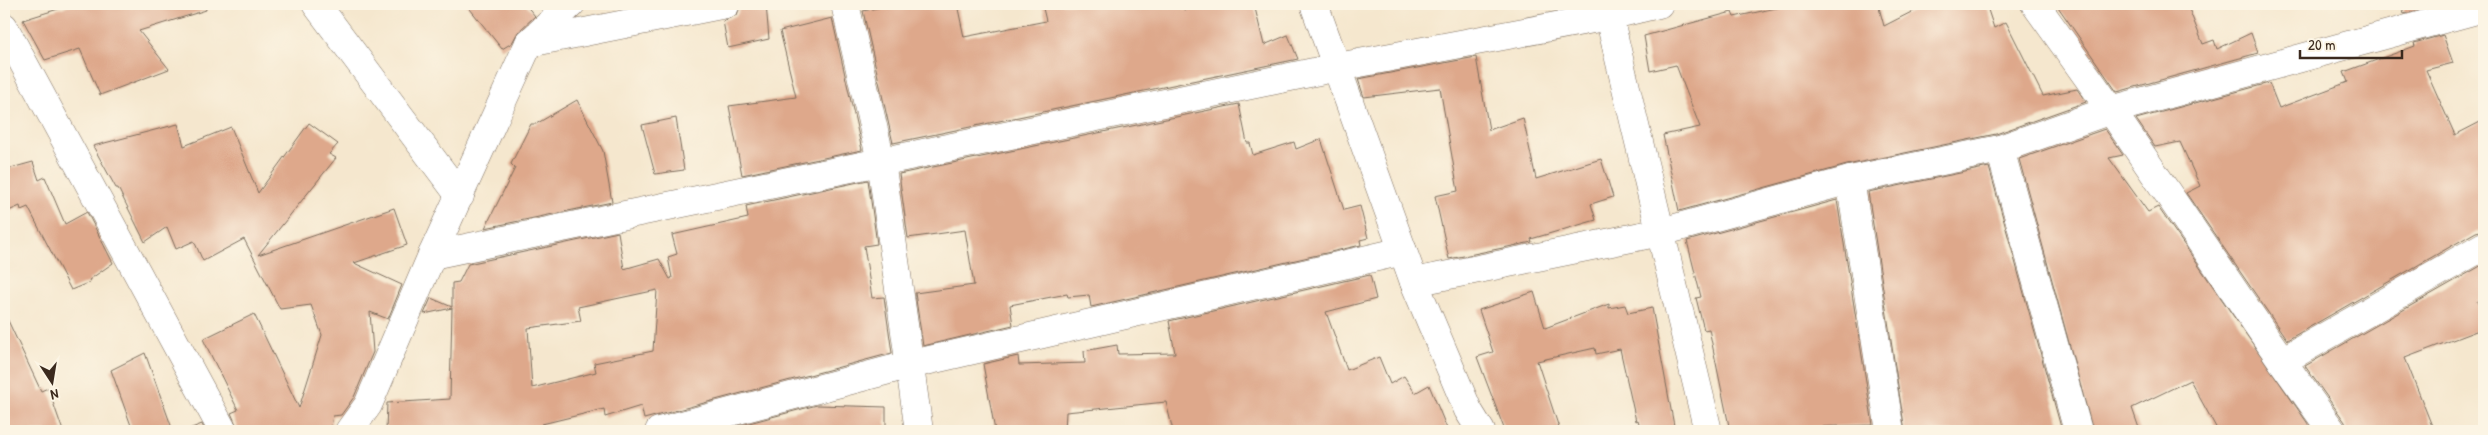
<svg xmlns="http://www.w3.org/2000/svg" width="2488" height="435" font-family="'Patrick Hand',sans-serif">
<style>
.building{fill:#dea88b;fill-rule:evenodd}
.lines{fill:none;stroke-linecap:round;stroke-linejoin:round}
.minor-casing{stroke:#7c6c5c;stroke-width:29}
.minor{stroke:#fff;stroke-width:28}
</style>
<rect width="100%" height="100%" fill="#fcf5e5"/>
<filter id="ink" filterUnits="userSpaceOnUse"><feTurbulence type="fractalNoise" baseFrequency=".02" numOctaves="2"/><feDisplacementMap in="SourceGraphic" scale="10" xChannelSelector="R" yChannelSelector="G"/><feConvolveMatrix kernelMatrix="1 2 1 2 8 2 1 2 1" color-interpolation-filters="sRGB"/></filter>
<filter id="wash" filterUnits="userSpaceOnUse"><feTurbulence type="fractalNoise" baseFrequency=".0096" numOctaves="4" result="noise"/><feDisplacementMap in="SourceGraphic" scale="20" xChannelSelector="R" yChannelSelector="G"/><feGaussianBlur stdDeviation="1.12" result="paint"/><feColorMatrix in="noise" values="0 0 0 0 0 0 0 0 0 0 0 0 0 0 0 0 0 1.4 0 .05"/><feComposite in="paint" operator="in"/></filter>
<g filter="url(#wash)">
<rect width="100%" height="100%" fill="#f5e7ce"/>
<g id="blocks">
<g class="building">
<polygon points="74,4 205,4 206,10 139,31 169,69 100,95 80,49 45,60 23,20"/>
<polygon points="466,4 525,4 535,16 518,32 512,43 502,49"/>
<polygon points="741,4 766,4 769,39 728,48 723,21 737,15"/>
<polygon points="895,4 957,4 964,37 1046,21 1042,4 1182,4 1184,10 1218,4 1254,4 1264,45 1288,35 1298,59 893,143 863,11"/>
<polygon points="1795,4 1878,4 1884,26 1927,4 1986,4 1994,28 2006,22 2043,96 2077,89 2086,102 1996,134 1847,165 1679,211 1663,135 1700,127 1676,65 1650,71 1644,36 1732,12 1734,17"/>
<polygon points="2056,4 2187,4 2203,44 2214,40 2217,49 2251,33 2258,53 2117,92"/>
<polygon points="2401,4 2433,4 2433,6 2404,14"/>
<polygon points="832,18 862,150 742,175 729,106 796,97 780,31"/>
<polygon points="2443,35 2453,63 2426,70 2455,135 2484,120 2484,230 2476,232 2287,340 2186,193 2200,186 2180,142 2155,147 2136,119 2269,83 2279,108 2348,82 2344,72 2415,46 2414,43"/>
<polygon points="1476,57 1489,130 1523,118 1536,179 1601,159 1613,197 1591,204 1596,220 1531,239 1532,242 1449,259 1435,196 1458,191 1440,88 1364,97 1358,79"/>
<polygon points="577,100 603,151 612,202 485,228 515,168 511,164 531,124 536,124"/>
<polygon points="1239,104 1247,143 1250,143 1253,155 1294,142 1296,149 1321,139 1344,210 1360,206 1368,238 1360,240 1361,245 1091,307 1089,295 1068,297 1067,294 1010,305 1013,325 923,346 915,293 974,285 965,230 908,238 899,174"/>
<polygon points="676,118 684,170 655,174 642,125"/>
<polygon points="309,123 338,144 329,154 336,158 258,255 394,208 407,245 354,263 402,285 388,319 370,312 373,352 354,397 341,415 333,416 330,431 239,431 231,413 238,410 203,339 254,314 299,408 322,335 311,305 280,309 244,239 203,261 194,241 176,249 167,227 145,242 118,188 116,188 93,146 178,124 184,146 231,127 258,193"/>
<polygon points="2105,129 2123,155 2109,158 2148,212 2158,207 2313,431 2218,431 2190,380 2132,408 2140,431 2093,431 2019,159"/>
<polygon points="33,162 39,180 45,177 65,224 87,212 113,263 89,280 90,282 71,290 28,207 21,210 20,206 4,213 4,170"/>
<polygon points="1989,167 2062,431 1905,431 1868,192"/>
<path d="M868,180L877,244L864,246L872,298L884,297L892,353L644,419L641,406L605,417L604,409L542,424L544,431H386L387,403L450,399L452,308L424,314L431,298L452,307V283L459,282L468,264L618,232L624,269L659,259L670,279L672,278L668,257L677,254L672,235L748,218L746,206ZM657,290L653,351L594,363L596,372L532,388L528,328L581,321L578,307Z"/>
<polygon points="1837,200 1873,425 1808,427 1809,431 1730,431 1709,329 1704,330 1696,298 1701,297 1687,241"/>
<polygon points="2484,264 2484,297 2477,301 2484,318 2484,328 2405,358 2434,431 2347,431 2345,422 2305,366"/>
<polygon points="1370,275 1376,299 1326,312 1347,370 1379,357 1390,384 1404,376 1415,393 1429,385 1448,431 1173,431 1166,402 1066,412 1065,431 995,431 983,364 1018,356 1019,365 1085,363 1084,351 1117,345 1118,354 1175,353 1169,321"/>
<polygon points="1534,292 1545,328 1609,304 1609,308 1625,305 1628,313 1652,308 1675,431 1641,431 1638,420 1636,421 1620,349 1596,354 1595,348 1537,361 1560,431 1505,431 1477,357 1493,352 1479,310"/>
<polygon points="4,312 41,391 48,388 63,431 4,431"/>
<polygon points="145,353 173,431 133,431 111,370"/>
<polygon points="817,405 886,407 886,431 719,431"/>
<polygon points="202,424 205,431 189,431 189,429"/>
</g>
</g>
</g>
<g filter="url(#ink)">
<use href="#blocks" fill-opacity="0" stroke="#7c6c5c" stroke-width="1"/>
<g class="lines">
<defs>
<g id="minor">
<polyline points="316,4 460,196"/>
<polyline points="845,4 881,161 919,431"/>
<polyline points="1314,4 1414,282 1468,410 1481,431"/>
<polyline points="1606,4 1708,431"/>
<polyline points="2035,4 2111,110 2282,361"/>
<polyline points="4,27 223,431"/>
<polyline points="529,43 726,4"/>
<polyline points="2000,149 2078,431"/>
<polyline points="1850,180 1890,431"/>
<polyline points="432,255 1338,67 1609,16 1659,4"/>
<polyline points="1414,282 1661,232 1850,180 2000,149 2111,110 2484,8"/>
<polyline points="349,431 368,405 432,255 529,43 571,4"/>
<polyline points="659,431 908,365 1403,251"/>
<polyline points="2332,431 2282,361 2484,246"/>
</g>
</defs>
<use href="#minor" class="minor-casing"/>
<use href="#minor" class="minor"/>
</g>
</g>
<rect width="2488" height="435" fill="none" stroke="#fcf5e5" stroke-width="20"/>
<g transform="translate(52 382) rotate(168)" stroke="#fcf5e5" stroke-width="4" paint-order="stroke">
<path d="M0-4L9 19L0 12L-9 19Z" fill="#3b2a1e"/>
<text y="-8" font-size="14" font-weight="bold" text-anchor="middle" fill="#3b2a1e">N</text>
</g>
<path d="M2300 50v8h102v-8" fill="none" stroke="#3b2a1e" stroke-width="2.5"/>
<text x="2308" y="50" font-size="15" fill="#3b2a1e" stroke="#fcf5e5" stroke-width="4" paint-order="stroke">20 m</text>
</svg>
